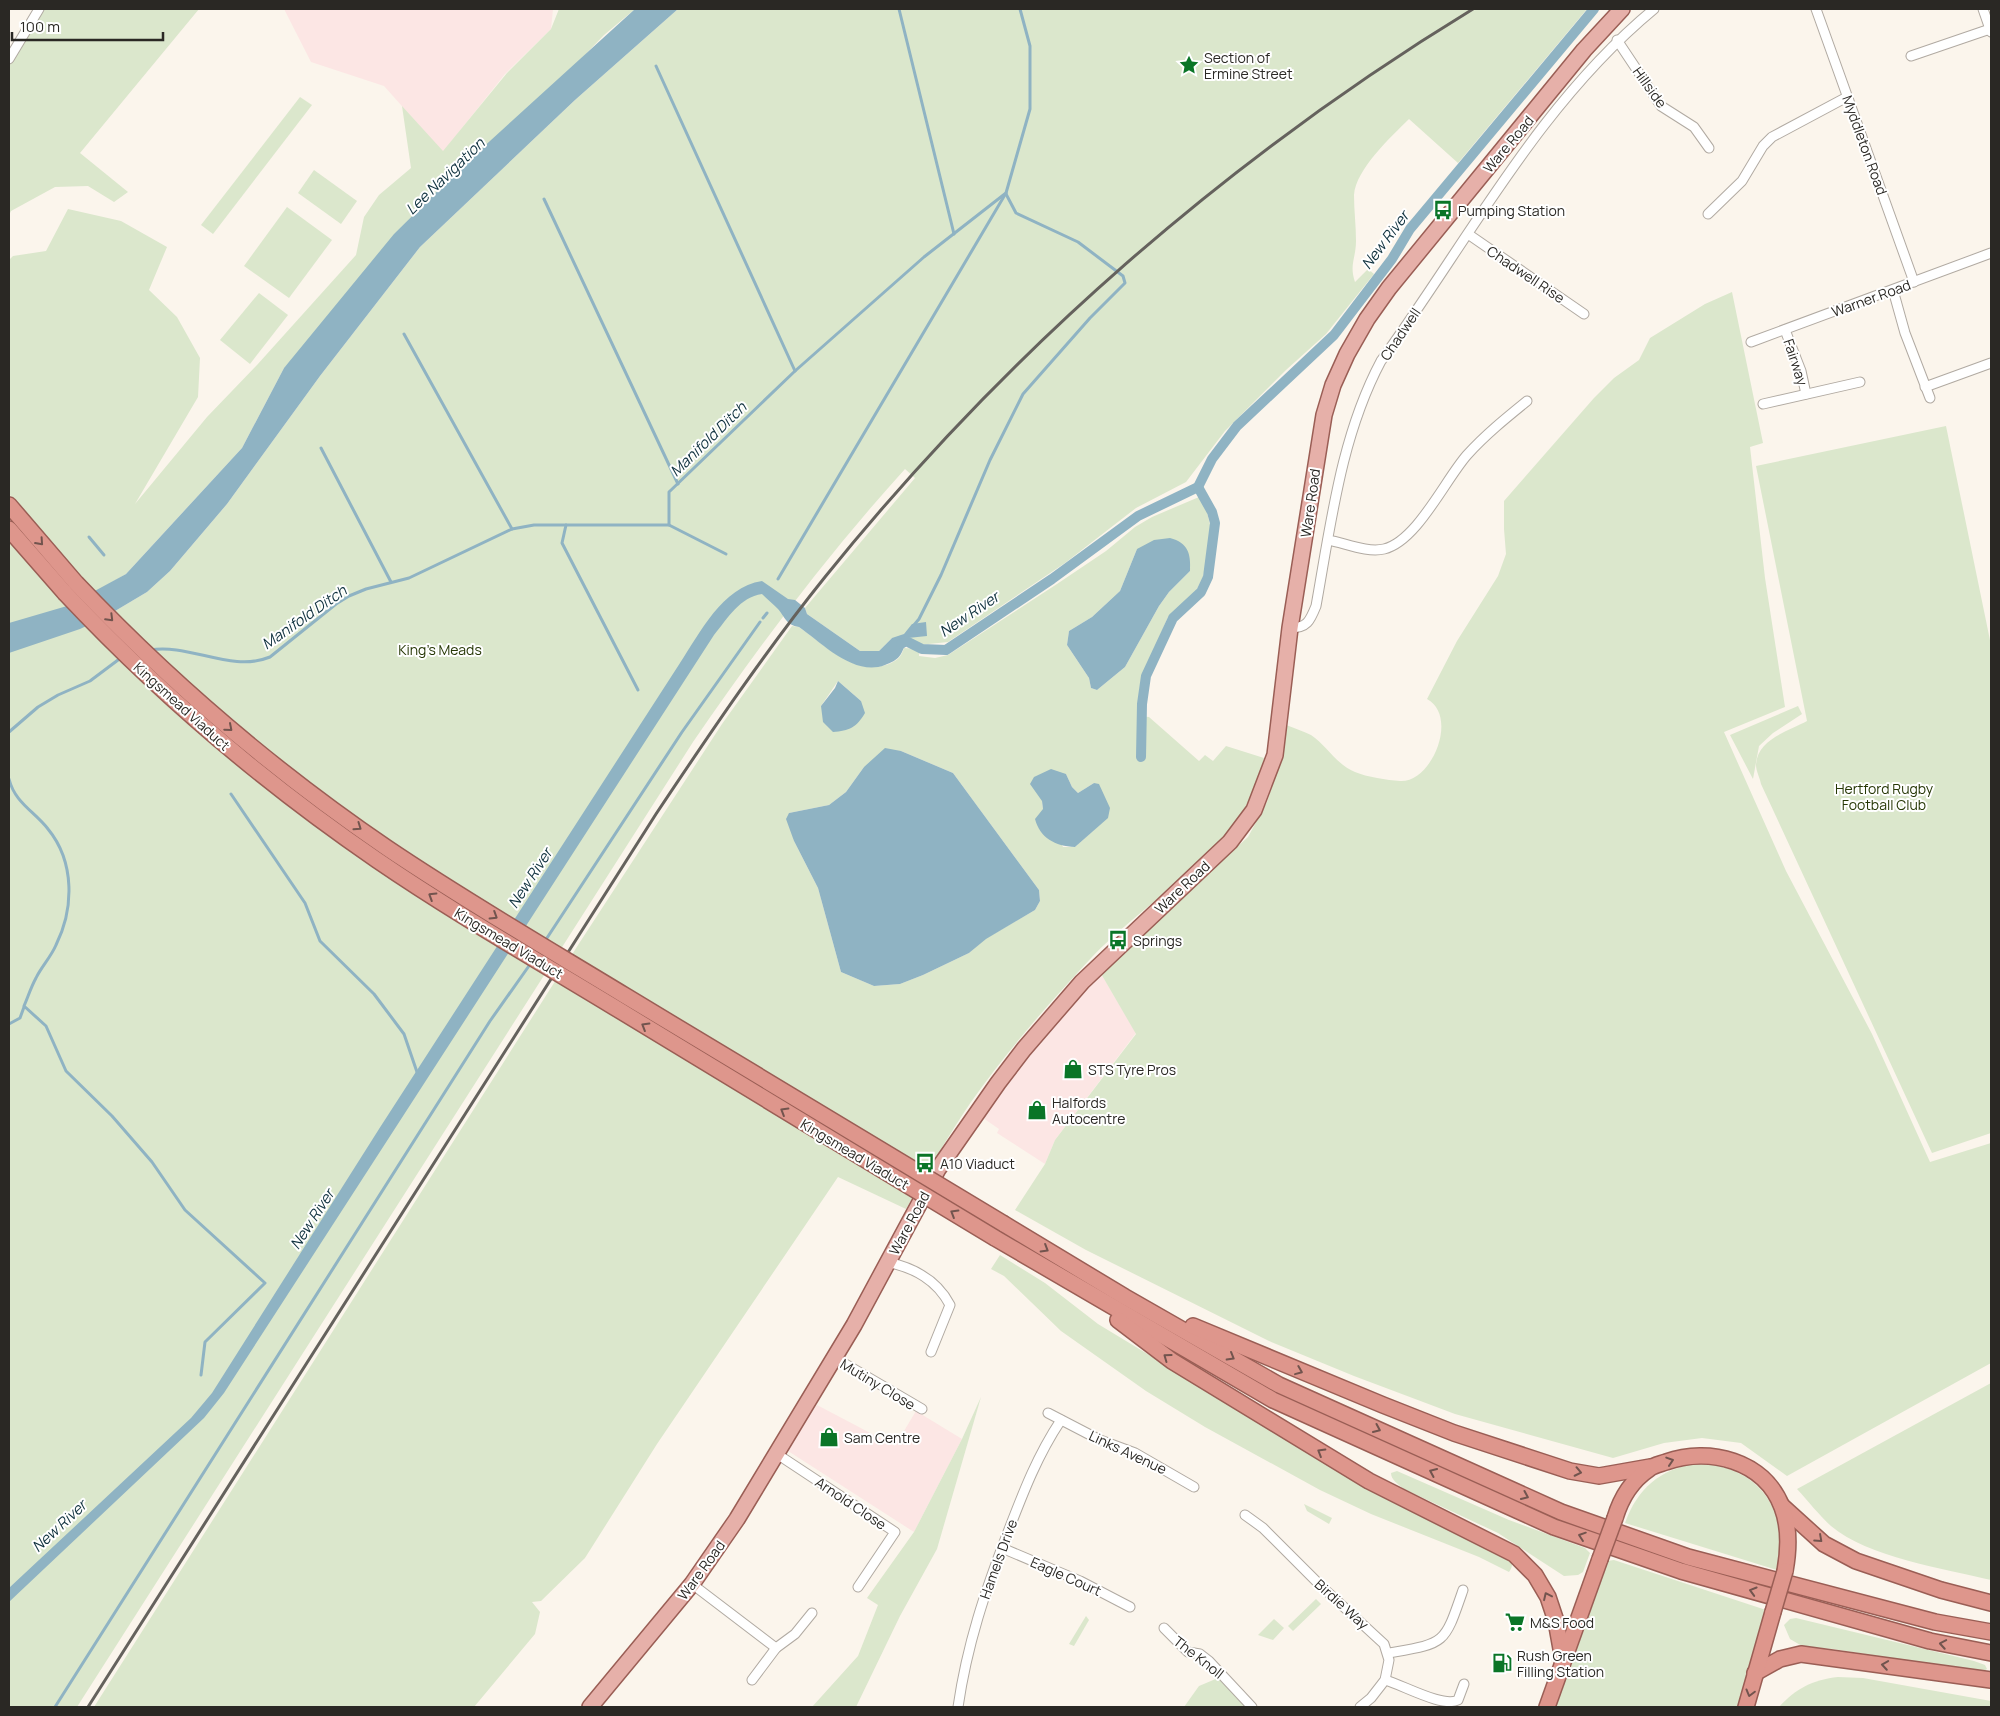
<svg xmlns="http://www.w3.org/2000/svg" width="2000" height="1716" font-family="Manrope,sans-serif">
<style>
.industrial{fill:#fce6e4}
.green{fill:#dbe7cc;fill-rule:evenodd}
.water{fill:#8fb3c3}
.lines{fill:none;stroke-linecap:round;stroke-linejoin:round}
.stream{stroke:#8fb3c3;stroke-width:3}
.canal{stroke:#8fb3c3;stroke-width:10}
.minor-casing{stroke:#b1aaa2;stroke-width:11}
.primary-casing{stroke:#9a5e55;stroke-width:18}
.trunk-casing{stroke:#9a5e55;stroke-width:18}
.minor{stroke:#fff;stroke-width:9}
.primary{stroke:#e6b0a9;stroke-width:15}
.trunk{stroke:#de968c;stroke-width:15}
.rail{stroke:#65625d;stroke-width:3}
.trunk-bridge-casing{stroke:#9a5e55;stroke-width:18;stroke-linecap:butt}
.trunk-bridge{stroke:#de968c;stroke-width:15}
.oneway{stroke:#72544e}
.labels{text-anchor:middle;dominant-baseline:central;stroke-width:4;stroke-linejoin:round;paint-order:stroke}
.poi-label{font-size:14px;fill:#2a2824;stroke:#fff;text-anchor:start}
.street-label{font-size:14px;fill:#2a2824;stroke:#fff}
.park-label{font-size:14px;fill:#273806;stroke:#fff}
.water-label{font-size:15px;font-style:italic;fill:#0f313e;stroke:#fff}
</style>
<rect width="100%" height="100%" fill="#fbf5ec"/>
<g class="industrial">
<polygon points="284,9 553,9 551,29 505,74 443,152 384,86 311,62"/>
<polygon points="1100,972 1136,1033 1055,1140 1045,1164 997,1133 999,1129 983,1118 1017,1068"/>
<polygon points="817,1405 895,1446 916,1411 962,1439 914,1532 785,1449"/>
</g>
<g class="green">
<polygon points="42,9 199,9 80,153 128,192 114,202 88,186 55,187 11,211 9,215 9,65"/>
<polygon points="559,9 635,9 604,35 284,368 242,448 126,574 95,592 9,494 9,260 13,256 46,251 68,209 121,221 167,247 149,290 177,317 200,358 198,397 135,504 207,417 257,365 356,255 364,217 379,195 411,168 402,106 443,151 507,73 551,29"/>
<path d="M678,9H1587L1458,163L1409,119C1391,137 1356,169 1354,195C1354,210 1356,226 1356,241C1356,258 1349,265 1355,282L1368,269L1374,274L1326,334L1286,370L1225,431L1186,482L1136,508L1065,563L948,642L919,645L914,641L892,638L879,651H860L807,614L805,608L915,478L905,469C827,555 758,647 693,742L77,1707H9V542L67,606L105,617L147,592L170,571L227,504L320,376L420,247L575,100Z"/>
<polygon points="300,97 312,105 213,234 201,225"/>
<polygon points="314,170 357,201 341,224 298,193"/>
<polygon points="287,207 332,240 289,298 244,266"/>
<path d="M1732,292L1763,443L1750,447L1765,578L1785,707L1724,732L1786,871L1872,1034L1930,1162L1991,1143V1363L1787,1476L1741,1443L1702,1438L1664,1443L1613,1458L1455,1414L1354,1376L1269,1341L1086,1250L1015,1210L1045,1164L1055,1140L1136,1034L1100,972L1248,837L1267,802L1282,755L1286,725C1294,728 1303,731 1311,735C1326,745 1337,765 1355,772C1367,777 1387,780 1400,781C1432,783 1459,716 1427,699L1457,641L1498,576L1506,554L1504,529V501L1594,398L1614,378L1639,360L1650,338L1705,304Z"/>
<polygon points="259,293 288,315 250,364 220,340"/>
<path d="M1946,426L1991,645V1133L1932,1153L1761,784C1760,778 1756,771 1756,765C1757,739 1789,731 1807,721L1756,466Z"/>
<path d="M1199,497L1207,512L1210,525L1209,548L1203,577L1196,591L1168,617L1158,640L1140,684L1139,716L1149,717L1199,761L1205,755L1213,761L1226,746L1264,758C1260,772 1257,787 1249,801C1217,860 1139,908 1092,957C1049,1003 1007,1051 971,1102C947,1137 927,1173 906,1209L838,1177L657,1444L585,1558L541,1601L532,1602L540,1612L535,1634L474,1707H94L580,942L722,724L792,626L799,627C825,645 855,677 889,664C898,660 901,657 904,648L919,649V656L935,658L948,655L1057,584L1106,551L1135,527L1152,517ZM1137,549L1190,571L1169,592L1159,606L1125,667L1097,690L1091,688L1089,678L1067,645L1069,631L1092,617L1120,591ZM838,681L861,701L821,706ZM901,751L953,773L1039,890L1040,901L1035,910L985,939L969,953L923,975L900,984L874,986L841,972L818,888L794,841L789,813L829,805L846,792L864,767ZM1066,774L1072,787L1078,793L1094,783L1107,818L1075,847H1063L1043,809L1042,801ZM844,1120L859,1129L846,1158L824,1143Z"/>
<polygon points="1798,706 1802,714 1773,733 1759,746 1753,779 1730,735"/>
<path d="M1000,1255L1045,1283L1098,1324L1235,1407L1508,1556C1512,1562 1514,1565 1509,1572L1479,1557L1371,1514L1320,1490L1205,1427L1146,1391L1061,1331L1004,1276L991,1269Z"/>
<path d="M1991,1383V1580C1945,1569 1867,1557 1831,1526C1819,1515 1808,1501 1797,1489Z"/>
<polygon points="981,1397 937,1549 900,1616 856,1707 812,1707 858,1656 878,1605 867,1598 914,1532 962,1439"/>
<path d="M1695,1464C1756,1462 1793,1512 1777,1570L1625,1523C1637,1489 1660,1469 1695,1464Z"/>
<path d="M1397,1471L1509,1520L1585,1548L1590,1553L1583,1572L1578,1575L1564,1576L1498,1533L1404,1489C1398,1484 1391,1480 1391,1473Z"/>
<polygon points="1304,1504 1332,1518 1329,1524 1307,1511"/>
<polygon points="1614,1560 1766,1610 1740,1707 1554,1707 1607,1561"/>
<polygon points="1316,1599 1321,1604 1293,1631 1288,1626"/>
<polygon points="1086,1616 1089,1620 1074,1646 1069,1644"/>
<polygon points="1796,1618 1974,1661 1985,1665 1987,1669 1982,1672 1833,1649 1802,1646 1790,1639 1784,1625 1790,1619"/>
<polygon points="1274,1619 1284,1628 1273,1640 1258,1635"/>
<path d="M1838,1677L1863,1678L1991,1701V1707H1779C1796,1688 1813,1680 1838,1677Z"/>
<polygon points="1218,1678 1246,1707 1184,1707 1199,1686"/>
</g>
<g class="water">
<polygon points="635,9 678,9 575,100 420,247 320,376 227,504 170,571 147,592 105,617 80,629 9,653 9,623 67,606 126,574 242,448 284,368 394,234 468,161"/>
<path d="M1170,538C1188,543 1191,553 1190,571L1169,592L1159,606L1125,667L1097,690L1091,688L1089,678L1067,645L1069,631L1092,617L1120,591L1137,549L1154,540Z"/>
<path d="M762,581L788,599L795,600L805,608L807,614L860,651H879L892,638L904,634L912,624L926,622L927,636L908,638L914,641L912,646L905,644C901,657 898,660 885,665C854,677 822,643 799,627C786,625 785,617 778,609C773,604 767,599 762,594C740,597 728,618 714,635L224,1393L204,1418L9,1602V1588L191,1418L212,1393L379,1129L680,663C700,633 722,587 762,581Z"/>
<path d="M838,681L861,701L865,713C857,727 849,731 833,732L823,722L821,706L835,688Z"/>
<polygon points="885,748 901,751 953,773 1039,890 1040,901 1035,910 986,939 969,953 923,975 900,984 874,986 841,972 818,888 794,841 786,819 789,813 829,805 846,792 864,767"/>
<path d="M1051,769L1066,774L1072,787L1078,793L1094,783L1099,784L1110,808L1108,818L1075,847C1055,846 1040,838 1035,819L1043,809L1042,801L1030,784L1034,777Z"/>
</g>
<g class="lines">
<g class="stream">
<polyline points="899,9 954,234"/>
<polyline points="656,66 795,371"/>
<polyline points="544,199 678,484"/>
<polyline points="404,334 512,529"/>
<polyline points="321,448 391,582"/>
<polyline points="566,525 562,543 638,690"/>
<polyline points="669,525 726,554"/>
<polyline points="89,537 104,555"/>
<polyline points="778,579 1006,193 1030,109 1030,46 1020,9"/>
<polyline points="763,618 767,613"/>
<polyline points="914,625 919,619 941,575 990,460 1023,394 1090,318 1125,283 1123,276 1078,242 1016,213 1006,194"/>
<path d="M150,650C189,643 231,673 270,657L336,604L349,596L366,589L409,578L512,529L534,525H669V492L795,371L924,257L1006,193"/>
<polyline points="9,732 38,707 58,695 90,681 122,657"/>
<path d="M9,779C15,803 34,811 48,829C75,862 74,909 56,945C51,957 41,967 36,978C31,987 28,997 24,1006L46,1026L66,1071L112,1116L152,1162L185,1210L265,1283L205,1342L201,1375"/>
<polyline points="231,794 305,903 320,941 374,994 404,1034 418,1075"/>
<polyline points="545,941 682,732 760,622"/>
<polyline points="9,1024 20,1018 24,1007"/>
<polyline points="55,1707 490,1021 531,963"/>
</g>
<g class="canal">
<polyline points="901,644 906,641 922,649 946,650 1052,579 1138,516 1198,487 1212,459 1237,426 1334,335 1392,259 1410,229 1594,9"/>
<polyline points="1141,757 1142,704 1146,676 1173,618 1201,592 1208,577 1215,523 1212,512 1198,487"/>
</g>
<defs>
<g id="minor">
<polyline points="1816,9 1914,282"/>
<polyline points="1983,9 1991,32"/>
<polyline points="1617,40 1661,106 1694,127 1709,148"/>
<polyline points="1911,56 1990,29"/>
<polyline points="9,59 39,9"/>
<polyline points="1708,214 1742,181 1763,146 1772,137 1847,97"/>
<polyline points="1468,234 1584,314"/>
<polyline points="1893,290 1905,333 1930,398"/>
<polyline points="1785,330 1801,371 1806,394"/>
<polyline points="1751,342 1991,253"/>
<polyline points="1925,387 1991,363"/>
<polyline points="1763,404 1860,382"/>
<path d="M1328,540C1345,543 1367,553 1384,549C1417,541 1445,480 1467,455C1485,435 1506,418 1527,401"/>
<path d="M1290,628C1307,628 1310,621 1316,606C1331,523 1341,436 1381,361C1469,240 1538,105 1654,9"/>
<path d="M887,1262C915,1268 937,1280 950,1305L931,1352"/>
<polyline points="835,1358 922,1409"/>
<polyline points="1048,1413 1100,1440 1135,1453 1194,1487"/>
<polyline points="777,1454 895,1532 858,1587"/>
<polyline points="1245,1515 1263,1528 1321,1586 1384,1644 1389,1660 1385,1680 1371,1698 1360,1707"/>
<polyline points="1002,1548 1080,1581 1130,1607"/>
<polyline points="692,1584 776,1648"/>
<polyline points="1164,1628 1188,1652 1200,1654 1209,1661 1252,1707"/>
<path d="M1389,1653C1446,1643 1444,1645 1463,1590"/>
<polyline points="752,1680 776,1648 795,1634 812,1613"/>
<path d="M1385,1680C1403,1685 1443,1708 1458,1700L1464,1684"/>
<path d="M958,1707C967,1645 985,1591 1008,1532C1023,1493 1037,1456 1061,1420"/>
</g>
<polyline id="primary" points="590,1707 692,1584 737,1519 854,1325 938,1169 998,1083 1024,1049 1082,982 1230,842 1254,810 1275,755 1290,628 1324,415 1333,385 1347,354 1367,319 1389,288 1584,50 1622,9"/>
<g id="trunk">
<polyline points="9,505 76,583"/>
<polyline points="9,529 65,593"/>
<polyline points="1004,1224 1125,1297 1279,1385 1561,1512 1688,1557 1935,1622 1991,1632"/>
<polyline points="995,1238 1273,1400 1554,1527 1681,1571 1930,1641 1991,1653"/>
<polyline points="1118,1320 1172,1361 1369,1481 1514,1554 1535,1575 1548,1597 1556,1621 1563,1660"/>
<polyline points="1193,1326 1383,1405 1454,1433 1570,1471 1599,1476 1650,1467"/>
<polyline points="1782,1506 1824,1544 1856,1561 1941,1590 1991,1603"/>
<path d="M1615,1518C1621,1498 1631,1481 1649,1469C1654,1465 1661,1464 1666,1462C1709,1447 1764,1460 1782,1507C1790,1528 1789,1549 1785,1571"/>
<polyline points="1755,1673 1780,1659 1801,1654 1991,1680"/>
<polyline points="1547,1707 1600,1559"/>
<polyline points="1746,1707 1773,1612"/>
</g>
</defs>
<use href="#minor" class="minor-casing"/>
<use href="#primary" class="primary-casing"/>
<use href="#trunk" class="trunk-casing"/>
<use href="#minor" class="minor"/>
<use href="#primary" class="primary"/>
<use href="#trunk" class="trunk"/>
<path class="rail" d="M88,1707L656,814C710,733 764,653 825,577C1006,352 1227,159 1473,9"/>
<defs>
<g id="trunk-bridge">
<path d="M76,583C170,682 274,771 387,848C464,900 545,947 624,995C750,1072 877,1148 1004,1224"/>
<path d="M65,593C159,693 263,782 377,860C453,912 535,959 614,1007C741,1085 868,1161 995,1238"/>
<polyline points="1600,1559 1615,1518"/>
<polyline points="1773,1612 1785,1571"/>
</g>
</defs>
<use href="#trunk-bridge" class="trunk-bridge-casing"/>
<use href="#trunk-bridge" class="trunk-bridge"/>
</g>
<defs><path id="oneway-chevron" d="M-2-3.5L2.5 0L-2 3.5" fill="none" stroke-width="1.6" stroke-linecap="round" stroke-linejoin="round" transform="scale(1.25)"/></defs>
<g class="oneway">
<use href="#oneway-chevron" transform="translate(40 542) rotate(48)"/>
<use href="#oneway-chevron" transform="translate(110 618) rotate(45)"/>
<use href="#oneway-chevron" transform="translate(229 728) rotate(41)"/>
<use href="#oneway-chevron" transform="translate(358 827) rotate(35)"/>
<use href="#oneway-chevron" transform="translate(432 896) rotate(-148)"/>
<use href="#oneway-chevron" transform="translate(494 916) rotate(32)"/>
<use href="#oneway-chevron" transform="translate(645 1026) rotate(-149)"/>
<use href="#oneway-chevron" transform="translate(784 1111) rotate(-149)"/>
<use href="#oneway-chevron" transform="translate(954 1213) rotate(-149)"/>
<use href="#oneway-chevron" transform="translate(1045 1249) rotate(31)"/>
<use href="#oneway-chevron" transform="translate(1167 1357) rotate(-144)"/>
<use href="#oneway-chevron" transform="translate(1231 1357) rotate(30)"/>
<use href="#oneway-chevron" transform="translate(1299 1371) rotate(22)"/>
<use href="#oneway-chevron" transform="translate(1377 1429) rotate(24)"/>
<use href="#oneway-chevron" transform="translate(1321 1452) rotate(-149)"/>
<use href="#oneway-chevron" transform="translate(1670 1461) rotate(-18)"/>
<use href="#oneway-chevron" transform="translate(1433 1472) rotate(-156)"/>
<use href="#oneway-chevron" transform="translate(1578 1472) rotate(12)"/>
<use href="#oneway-chevron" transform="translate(1525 1496) rotate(24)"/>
<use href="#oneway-chevron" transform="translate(1582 1536) rotate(-161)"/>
<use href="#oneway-chevron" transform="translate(1819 1539) rotate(42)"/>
<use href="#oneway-chevron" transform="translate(1753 1591) rotate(-164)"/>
<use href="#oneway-chevron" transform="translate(1547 1596) rotate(-115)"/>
<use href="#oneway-chevron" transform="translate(1943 1644) rotate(-170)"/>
<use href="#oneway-chevron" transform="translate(1885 1665) rotate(-171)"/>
<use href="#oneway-chevron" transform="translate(1750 1693) rotate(105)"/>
</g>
<defs>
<symbol id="sight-bare" viewBox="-9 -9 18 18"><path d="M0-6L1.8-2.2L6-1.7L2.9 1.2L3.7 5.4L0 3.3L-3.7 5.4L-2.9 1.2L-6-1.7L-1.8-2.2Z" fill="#0a7527" stroke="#fff" stroke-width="2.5" paint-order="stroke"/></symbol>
<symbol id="bus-bare" viewBox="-9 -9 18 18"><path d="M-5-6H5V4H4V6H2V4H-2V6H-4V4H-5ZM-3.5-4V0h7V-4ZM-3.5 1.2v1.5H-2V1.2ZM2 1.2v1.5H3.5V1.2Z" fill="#0a7527" stroke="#fff" stroke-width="2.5" paint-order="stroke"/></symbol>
<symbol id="shop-bare" viewBox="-9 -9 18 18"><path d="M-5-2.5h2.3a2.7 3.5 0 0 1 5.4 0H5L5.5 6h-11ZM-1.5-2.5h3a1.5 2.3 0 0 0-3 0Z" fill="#0a7527" stroke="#fff" stroke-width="2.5" paint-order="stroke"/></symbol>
<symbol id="supermarket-bare" viewBox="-9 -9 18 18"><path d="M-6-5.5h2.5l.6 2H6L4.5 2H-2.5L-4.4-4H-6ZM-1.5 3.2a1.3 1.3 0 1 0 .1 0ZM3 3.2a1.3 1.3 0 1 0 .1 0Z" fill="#0a7527" stroke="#fff" stroke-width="2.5" paint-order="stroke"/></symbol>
<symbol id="fuel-bare" viewBox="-9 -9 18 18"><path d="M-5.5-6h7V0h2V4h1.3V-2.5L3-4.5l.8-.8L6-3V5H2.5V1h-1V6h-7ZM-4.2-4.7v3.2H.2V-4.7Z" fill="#0a7527" stroke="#fff" stroke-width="2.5" paint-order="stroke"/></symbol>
</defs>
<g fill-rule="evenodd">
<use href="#sight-bare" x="1175" y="51" width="28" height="28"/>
<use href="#bus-bare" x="1429" y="196" width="28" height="28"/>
<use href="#bus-bare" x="1104" y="926" width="28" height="28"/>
<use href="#shop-bare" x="1059" y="1055" width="28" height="28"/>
<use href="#shop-bare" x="1023" y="1096" width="28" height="28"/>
<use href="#bus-bare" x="911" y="1149" width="28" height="28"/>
<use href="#shop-bare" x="815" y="1423" width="28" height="28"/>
<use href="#supermarket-bare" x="1501" y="1608" width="28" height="28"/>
<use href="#fuel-bare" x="1488" y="1649" width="28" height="28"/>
</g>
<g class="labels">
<g class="poi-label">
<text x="1204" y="57">Section of<tspan x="1204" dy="16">Ermine Street</tspan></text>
<text x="1458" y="210">Pumping Station</text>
<text x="1133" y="940">Springs</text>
<text x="1088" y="1069">STS Tyre Pros</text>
<text x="1052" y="1102">Halfords<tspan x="1052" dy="16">Autocentre</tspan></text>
<text x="940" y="1163">A10 Viaduct</text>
<text x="844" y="1437">Sam Centre</text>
<text x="1530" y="1622">M&amp;S Food</text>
<text x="1517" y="1655">Rush Green<tspan x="1517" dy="16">Filling Station</tspan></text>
</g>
<g class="street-label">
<text transform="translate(1650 87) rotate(54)">Hillside</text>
<text transform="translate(1508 144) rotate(-50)">Ware Road</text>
<text transform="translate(1865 145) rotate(70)">Myddleton Road</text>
<text transform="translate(1526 274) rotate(34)">Chadwell Rise</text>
<text transform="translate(1871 298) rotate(-20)">Warner Road</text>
<text transform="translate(1400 334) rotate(-56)">Chadwell</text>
<text transform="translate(1796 362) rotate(72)">Fairway</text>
<text transform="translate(1310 503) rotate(-82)">Ware Road</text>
<text transform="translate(182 706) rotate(42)">Kingsmead Viaduct</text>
<text transform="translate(1182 887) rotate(-43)">Ware Road</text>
<text transform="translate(509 943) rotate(31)">Kingsmead Viaduct</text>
<text transform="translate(855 1154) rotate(31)">Kingsmead Viaduct</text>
<text transform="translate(909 1223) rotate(-62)">Ware Road</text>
<text transform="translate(878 1384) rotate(31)">Mutiny Close</text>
<text transform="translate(1128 1452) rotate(25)">Links Avenue</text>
<text transform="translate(851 1503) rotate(34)">Arnold Close</text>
<text transform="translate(998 1559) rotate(-70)">Hamels Drive</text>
<text transform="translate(701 1570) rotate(-54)">Ware Road</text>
<text transform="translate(1066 1576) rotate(24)">Eagle Court</text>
<text transform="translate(1342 1604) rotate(42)">Birdie Way</text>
<text transform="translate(1199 1657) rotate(38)">The Knoll</text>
</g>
<g class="park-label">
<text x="440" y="649">King's Meads</text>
<text x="1884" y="788">Hertford Rugby<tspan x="1884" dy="16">Football Club</tspan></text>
</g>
<g class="water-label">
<text transform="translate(445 176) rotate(-44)">Lee Navigation</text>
<text transform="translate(1385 240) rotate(-53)">New River</text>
<text transform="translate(708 439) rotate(-44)">Manifold Ditch</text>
<text transform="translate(969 614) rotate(-34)">New River</text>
<text transform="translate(304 617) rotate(-35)">Manifold Ditch</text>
<text transform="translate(530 878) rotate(-57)">New River</text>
<text transform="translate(312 1219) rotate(-57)">New River</text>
<text transform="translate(59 1526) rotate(-43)">New River</text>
</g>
</g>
<rect width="2000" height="1716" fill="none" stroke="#2a2824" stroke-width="20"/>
<path d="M12 32v8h151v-8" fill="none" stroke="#2a2824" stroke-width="2.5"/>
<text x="20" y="32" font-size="15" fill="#2a2824" stroke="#ffffff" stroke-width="4" paint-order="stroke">100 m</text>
</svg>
